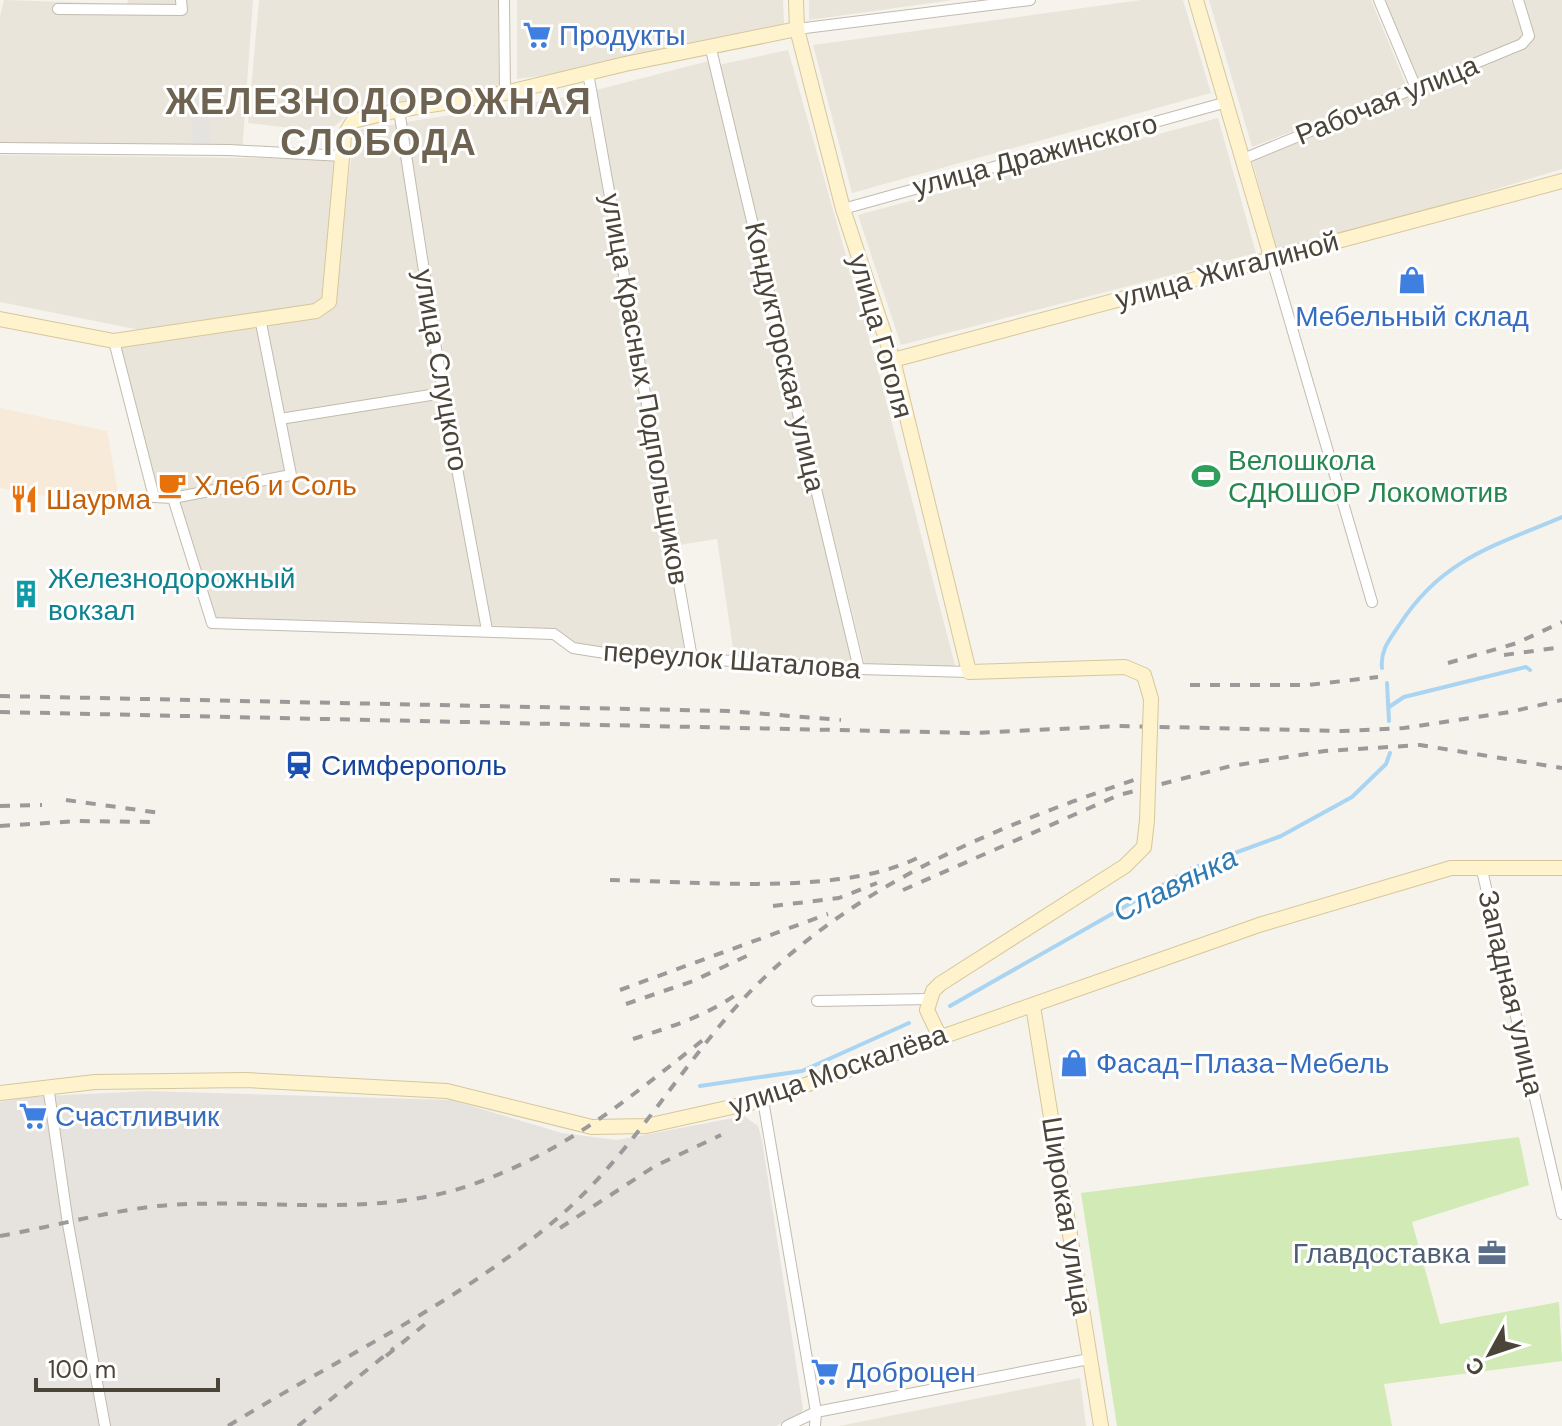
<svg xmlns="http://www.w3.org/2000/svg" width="1562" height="1426" font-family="'DM Sans',sans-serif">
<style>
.residential{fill:#eae5da}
.commercial{fill:#f7ead8}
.industrial{fill:#e6e2dd}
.green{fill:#d2eab5}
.parking{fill:#e5e3e0}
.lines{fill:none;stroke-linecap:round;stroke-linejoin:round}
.stream{stroke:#a9d4f2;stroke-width:4}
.street-casing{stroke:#c2bbae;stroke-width:12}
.secondary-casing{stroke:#d6c79b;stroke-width:16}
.street{stroke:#fff;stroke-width:10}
.secondary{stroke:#fff3cd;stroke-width:14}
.rail{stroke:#9a9a9a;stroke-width:4;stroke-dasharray:10 10;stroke-linecap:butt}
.secondary-bridge-casing{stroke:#d6c79b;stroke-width:16;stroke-linecap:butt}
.secondary-bridge{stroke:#fff3cd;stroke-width:14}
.labels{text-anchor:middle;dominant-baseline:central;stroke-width:6;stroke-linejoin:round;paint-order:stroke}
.shop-label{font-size:28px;fill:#366cbe;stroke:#fff;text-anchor:start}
.street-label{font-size:28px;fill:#4b4439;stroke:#fff}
.leisure-label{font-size:28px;fill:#27864d;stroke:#fff;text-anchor:start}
.food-label{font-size:28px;fill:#c56008;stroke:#fff;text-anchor:start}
.culture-label{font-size:28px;fill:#0d838f;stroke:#fff;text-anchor:start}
.transit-label{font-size:28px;fill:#164399;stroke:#fff;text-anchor:start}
.service-label{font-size:28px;fill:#4e5e75;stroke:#fff;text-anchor:end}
.water-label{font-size:30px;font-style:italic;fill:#2e7ab2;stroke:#fff}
.district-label{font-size:36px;font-weight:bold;letter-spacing:2px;fill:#6e6250;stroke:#fff}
</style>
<rect width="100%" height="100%" fill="#f6f3ec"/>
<g class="residential">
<polygon points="4,0 127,4 128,0 253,0 242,153 0,151 0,16"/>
<polygon points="259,0 498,0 499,87 365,106 352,111 328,132 248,123"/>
<polygon points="517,0 783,0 784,24 588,70 517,79"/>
<polygon points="809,0 953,0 809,20"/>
<polygon points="1141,0 1183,0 1211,93 852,193 813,45"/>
<polygon points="1209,0 1371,0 1407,87 1252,147"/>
<polygon points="1382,0 1511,0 1525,38 1416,82"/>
<polygon points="1521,0 1562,0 1562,169 1278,255 1252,160 1525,48"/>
<polygon points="788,50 877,366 956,669 866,669 718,65"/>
<polygon points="709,61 853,665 734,655 717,539 679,545 596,90"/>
<polygon points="587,94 645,412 686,656 606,651 576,644 553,629 488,625 406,122"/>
<polygon points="1218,118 1256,253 901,345 858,215"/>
<polygon points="398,124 440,388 282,415 264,322 332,304 354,136 359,130"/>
<polygon points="0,155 341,159 326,301 321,306 145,331 0,302"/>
<polygon points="257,320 288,472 172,495 158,490 120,345"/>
<polygon points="441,395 483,626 215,621 178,500 295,478 284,421"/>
<polygon points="1080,1378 1086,1426 839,1426"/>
</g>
<polygon class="commercial" points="0,408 107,431 121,509 0,488"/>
<polygon class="industrial" points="146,1091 451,1100 562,1133 617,1140 744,1116 758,1126 762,1140 803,1409 800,1415 776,1426 0,1426 0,1102 27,1097"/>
<polygon class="green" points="1519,1137 1529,1185 1412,1222 1440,1324 1559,1302 1562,1361 1384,1384 1392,1426 1117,1426 1081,1193"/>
<polygon class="parking" points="193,87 210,87 209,143 192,143"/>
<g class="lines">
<g class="stream">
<path d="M1382,668C1380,650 1390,639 1400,624C1442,559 1494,546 1562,517"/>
<polyline points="1387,683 1389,721"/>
<polyline points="1389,707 1404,697 1526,667 1530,670"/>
<polyline points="950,1006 1191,869 1281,836 1352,797 1386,764 1390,753"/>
<polyline points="700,1086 802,1071 909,1023"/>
</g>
<defs>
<g id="street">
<polyline points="504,0 505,93"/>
<polyline points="1379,0 1416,88"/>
<polyline points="58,9 182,10 181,0"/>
<polyline points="797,29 1030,0"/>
<polyline points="710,45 859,669"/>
<polyline points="588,73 692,658"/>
<polyline points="399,110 443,393 487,630"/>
<polyline points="0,148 229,150 343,156"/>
<polyline points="1243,159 1522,44 1529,36 1518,0"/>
<polyline points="843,209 1227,102"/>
<polyline points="1272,260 1372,602"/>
<polyline points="260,318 280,419 443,393"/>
<polyline points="114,341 154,497 173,498 212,623 554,634 573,648 605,653 859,669 969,672"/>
<polyline points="173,498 291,475 280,419"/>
<polyline points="1481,866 1562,1214"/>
<polyline points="817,1001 930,999"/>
<polyline points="48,1086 68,1224 105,1426"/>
<polyline points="763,1100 816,1412 815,1426"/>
<polyline points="787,1426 816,1412 1089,1359"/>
</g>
<g id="secondary">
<polyline points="796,0 797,29 843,209 893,360 969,672 1125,667 1144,675 1151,699"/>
<polyline points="1196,0 1272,260"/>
<polyline points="0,319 114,341 316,311 329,302 344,136 353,121 399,110 505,93 625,64 797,29"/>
<polyline points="893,360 1562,181"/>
<polyline points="1033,1006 1101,1426"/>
<polyline points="939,1035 927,1010 933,991 940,984 1125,866 1144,847 1147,820"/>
<polyline points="0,1093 95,1082 246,1080 447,1091 592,1127 646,1126 763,1100 1259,925 1451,868 1562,868"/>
</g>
</defs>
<use href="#street" class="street-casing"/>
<use href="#secondary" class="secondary-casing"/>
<use href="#street" class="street"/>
<use href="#secondary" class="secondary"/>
<g class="rail">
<polyline points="1504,655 1562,647"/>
<polyline points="1448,663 1517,643 1562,622"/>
<polyline points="1190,685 1308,685 1378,677"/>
<polyline points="0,696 728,711 841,720"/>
<polyline points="0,712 975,733 1119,726 1342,731 1404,728 1510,712 1562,700"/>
<polyline points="66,800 160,813"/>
<polyline points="0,806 42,805"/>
<polyline points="0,826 78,821 151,822"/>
<path d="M610,880C695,881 846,897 921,856"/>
<polyline points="903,890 1119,795 1231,766 1325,751 1420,745 1562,768"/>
<polyline points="773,906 839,898 877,883"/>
<polyline points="620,990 828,914"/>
<polyline points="626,1004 693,981 751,954"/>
<path d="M633,1039C671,1027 709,1015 741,991"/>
<polyline points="560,1228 655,1166 721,1135"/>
<path d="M0,1236C63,1225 126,1205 191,1204C283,1201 378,1216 468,1186C564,1153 624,1102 703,1040"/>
<polyline points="386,1356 429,1321"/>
<path d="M228,1426C340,1357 460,1303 560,1216C630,1155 674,1077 735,1008C845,885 999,825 1152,774"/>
<polyline points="298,1426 394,1348"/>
</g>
<defs>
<polyline id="secondary-bridge" points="1147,820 1151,699"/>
</defs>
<use href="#secondary-bridge" class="secondary-bridge-casing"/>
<use href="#secondary-bridge" class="secondary-bridge"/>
</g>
<defs>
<symbol id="supermarket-bare" viewBox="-9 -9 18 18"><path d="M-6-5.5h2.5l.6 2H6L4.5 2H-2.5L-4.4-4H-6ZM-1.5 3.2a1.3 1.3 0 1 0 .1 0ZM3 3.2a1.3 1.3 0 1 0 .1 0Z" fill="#3f7fe0" stroke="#fff" stroke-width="2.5" paint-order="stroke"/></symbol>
<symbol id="shop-bare" viewBox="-9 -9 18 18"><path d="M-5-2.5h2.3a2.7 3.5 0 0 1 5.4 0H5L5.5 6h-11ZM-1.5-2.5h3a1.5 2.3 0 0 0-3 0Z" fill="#3f7fe0" stroke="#fff" stroke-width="2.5" paint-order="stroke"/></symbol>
<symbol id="stadium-bare" viewBox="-9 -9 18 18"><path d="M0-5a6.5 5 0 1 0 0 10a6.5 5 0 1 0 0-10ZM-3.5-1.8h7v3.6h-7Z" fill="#2e9e5b" stroke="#fff" stroke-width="2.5" paint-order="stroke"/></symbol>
<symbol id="cafe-bare" viewBox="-9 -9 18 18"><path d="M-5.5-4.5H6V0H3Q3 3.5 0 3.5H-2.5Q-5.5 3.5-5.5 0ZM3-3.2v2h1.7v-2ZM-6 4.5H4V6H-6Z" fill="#e8710a" stroke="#fff" stroke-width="2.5" paint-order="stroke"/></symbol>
<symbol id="restaurant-bare" viewBox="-9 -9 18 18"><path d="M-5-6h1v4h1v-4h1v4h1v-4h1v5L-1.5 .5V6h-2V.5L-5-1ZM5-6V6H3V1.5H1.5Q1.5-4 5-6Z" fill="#e8710a" stroke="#fff" stroke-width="2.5" paint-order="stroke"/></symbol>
<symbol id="building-bare" viewBox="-9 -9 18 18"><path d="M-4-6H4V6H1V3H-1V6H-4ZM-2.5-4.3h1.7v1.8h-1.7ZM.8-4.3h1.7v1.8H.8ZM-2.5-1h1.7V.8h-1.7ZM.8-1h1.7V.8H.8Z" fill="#0f9aa8" stroke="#fff" stroke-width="2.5" paint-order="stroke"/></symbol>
<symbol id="station-bare" viewBox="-9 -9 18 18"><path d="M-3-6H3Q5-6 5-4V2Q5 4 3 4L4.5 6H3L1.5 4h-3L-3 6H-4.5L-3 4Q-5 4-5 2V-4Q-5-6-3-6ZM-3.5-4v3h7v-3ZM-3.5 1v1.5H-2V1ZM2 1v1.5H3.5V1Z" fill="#1a4fb4" stroke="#fff" stroke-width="2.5" paint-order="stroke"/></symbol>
<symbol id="office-bare" viewBox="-9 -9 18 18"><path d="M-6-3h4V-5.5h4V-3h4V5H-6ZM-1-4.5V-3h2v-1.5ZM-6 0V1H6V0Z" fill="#5c6f8a" stroke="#fff" stroke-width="2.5" paint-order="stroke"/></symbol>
</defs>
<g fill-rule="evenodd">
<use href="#supermarket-bare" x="517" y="15" width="40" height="40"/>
<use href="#shop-bare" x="1392" y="260" width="40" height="40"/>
<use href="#stadium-bare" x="1186" y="456" width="40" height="40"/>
<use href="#cafe-bare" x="152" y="465" width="40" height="40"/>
<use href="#restaurant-bare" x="4" y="479" width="40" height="40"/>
<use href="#building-bare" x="6" y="574" width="40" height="40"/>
<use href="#station-bare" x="279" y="745" width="40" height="40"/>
<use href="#shop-bare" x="1054" y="1043" width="40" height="40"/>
<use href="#supermarket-bare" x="13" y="1096" width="40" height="40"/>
<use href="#office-bare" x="1472" y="1233" width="40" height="40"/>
<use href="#supermarket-bare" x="805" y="1352" width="40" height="40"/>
</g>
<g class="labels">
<g class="shop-label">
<text x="559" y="35">Продукты</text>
<text x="1412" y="316" text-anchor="middle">Мебельный склад</text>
<text x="1096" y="1063">Фасад-Плаза-Мебель</text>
<text x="55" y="1116">Счастливчик</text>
<text x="847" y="1372">Доброцен</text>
</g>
<g class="street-label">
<text transform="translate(1387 100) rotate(-22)">Рабочая улица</text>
<text transform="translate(1035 155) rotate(-15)">улица Дражинского</text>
<text transform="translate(1227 270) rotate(-15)">улица Жигалиной</text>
<text transform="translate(881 336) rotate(74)">улица Гоголя</text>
<text transform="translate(785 357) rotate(77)">Кондукторская улица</text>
<text transform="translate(441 370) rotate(80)">улица Слуцкого</text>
<text transform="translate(645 389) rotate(80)">улица Красных Подпольщиков</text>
<text transform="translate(732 660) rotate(4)">переулок Шаталова</text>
<text transform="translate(1511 993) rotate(77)">Западная улица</text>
<text transform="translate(838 1070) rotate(-19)">улица Москалёва</text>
<text transform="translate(1067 1216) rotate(81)">Широкая улица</text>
</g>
<g class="leisure-label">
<text x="1228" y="460">Велошкола<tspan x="1228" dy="32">СДЮШОР Локомотив</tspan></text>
</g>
<g class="food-label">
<text x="194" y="485">Хлеб и Соль</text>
<text x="46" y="499">Шаурма</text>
</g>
<g class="culture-label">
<text x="48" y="578">Железнодорожный<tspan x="48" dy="32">вокзал</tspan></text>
</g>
<g class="transit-label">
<text x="321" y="765">Симферополь</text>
</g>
<g class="service-label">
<text x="1470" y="1253">Главдоставка</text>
</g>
<g class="water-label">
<text transform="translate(1175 884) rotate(-26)">Славянка</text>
</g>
<g class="district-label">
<text x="379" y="101">ЖЕЛЕЗНОДОРОЖНАЯ<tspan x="379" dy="41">СЛОБОДА</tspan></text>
</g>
</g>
<g transform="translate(1490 1354) rotate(230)" stroke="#ffffff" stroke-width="6" paint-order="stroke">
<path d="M0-6L14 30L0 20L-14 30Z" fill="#4b4439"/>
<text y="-12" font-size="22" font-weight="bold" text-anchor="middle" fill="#4b4439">С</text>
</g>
<path d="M36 1378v12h182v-12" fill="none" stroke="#4b4439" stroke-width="4"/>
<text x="48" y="1378" font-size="24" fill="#4b4439" stroke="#ffffff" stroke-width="6" paint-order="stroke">100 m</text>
</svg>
